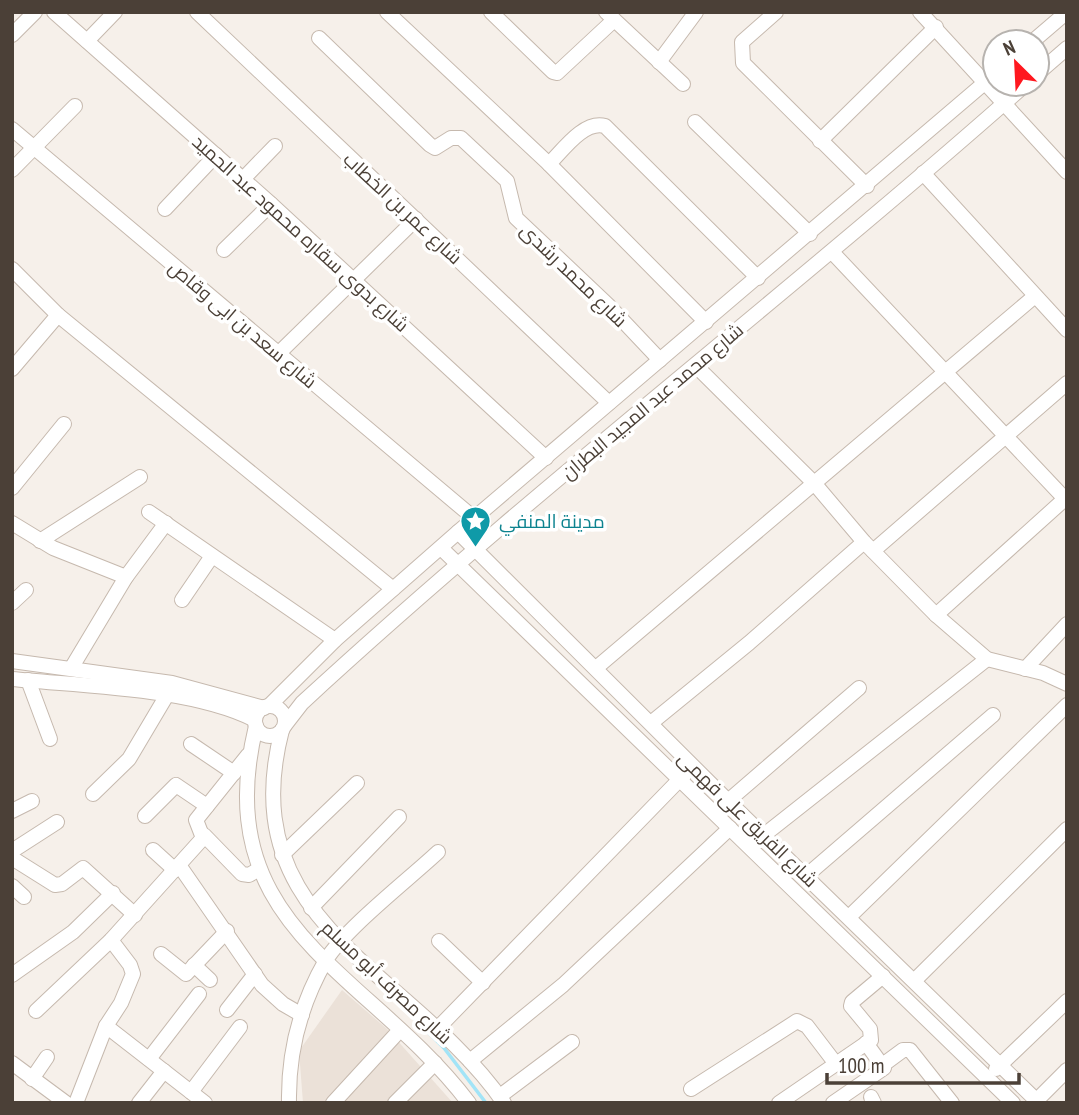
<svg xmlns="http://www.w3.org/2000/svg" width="1079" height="1115" font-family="'PT Sans Narrow',Cairo,sans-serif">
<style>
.residential{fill:#ebe1d8}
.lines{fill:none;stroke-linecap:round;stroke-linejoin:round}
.stream{stroke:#a2e4f7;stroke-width:3.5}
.minor-casing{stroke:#c6b9ae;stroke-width:16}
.minor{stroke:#fff;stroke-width:14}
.labels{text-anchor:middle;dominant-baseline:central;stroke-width:7;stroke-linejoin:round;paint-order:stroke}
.street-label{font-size:19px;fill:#4b4037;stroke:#fff}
.culture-label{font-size:19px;fill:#0d838f;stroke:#fff;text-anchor:start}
</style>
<rect width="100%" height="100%" fill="#f6f0ea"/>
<polygon class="residential" points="342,990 387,1029 453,1103 303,1103 299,1051"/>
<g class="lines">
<polyline class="stream" points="405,1009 444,1048 486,1103"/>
<defs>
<g id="minor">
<polyline points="54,12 271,204 546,458"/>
<polyline points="197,12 609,403"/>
<polyline points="387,12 549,164 706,322"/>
<polyline points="491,12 553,72 557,73 614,20"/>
<polyline points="606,12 683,84"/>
<polyline points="776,12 742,42 743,63 867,186"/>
<polyline points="920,12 1067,172"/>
<polyline points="12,35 35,12"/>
<polyline points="319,38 430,145 435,148 451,138 461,138 507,181 516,218 608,305 660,360"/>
<polyline points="87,41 115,12"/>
<polyline points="1032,42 1067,12"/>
<polyline points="659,62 696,12"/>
<polyline points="1037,74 1067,48"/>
<polyline points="695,122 810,234"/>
<polyline points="12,129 475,519"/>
<polyline points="820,141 936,27"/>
<path d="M549,164C563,150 584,120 605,126L758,278"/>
<polyline points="12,170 75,106"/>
<polyline points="923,173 1067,330"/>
<polyline points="243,179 275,146"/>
<polyline points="165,209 216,155"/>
<polyline points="224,250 271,204"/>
<polyline points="832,252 1067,501"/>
<polyline points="12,269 58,315"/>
<polyline points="278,354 416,219"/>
<polyline points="696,366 814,483 864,542 936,615 987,659 1043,673 1067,684"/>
<polyline points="12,369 58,315 393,589"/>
<polyline points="12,488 64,424"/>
<polyline points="149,512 335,640"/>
<polyline points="12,523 53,548 126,577"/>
<polyline points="458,532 728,801 1039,1103"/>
<polyline points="40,541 140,477"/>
<polyline points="441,548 1013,1103"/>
<polyline points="873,551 1067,383"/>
<polyline points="182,600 212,556"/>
<polyline points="12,603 26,590"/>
<polyline points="936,615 1067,497"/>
<polyline points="12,661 172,683 264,708"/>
<polyline points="72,667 126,577 166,523"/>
<polyline points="596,668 1035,296"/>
<polyline points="1025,669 1067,624"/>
<path d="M12,679C83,686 193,688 255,720"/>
<polyline points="28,680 50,739"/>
<polyline points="269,706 335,640 458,532 995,74"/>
<circle cx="270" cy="721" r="15"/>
<polyline points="651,723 749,643 864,542"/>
<path d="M285,725L302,703C535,488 788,295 1026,84"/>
<path d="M256,726C207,929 368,970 469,1103"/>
<path d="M282,730C231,925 413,971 504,1103"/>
<polyline points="191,744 234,773"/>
<polyline points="93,794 129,759 167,695"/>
<polyline points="728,801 859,688"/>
<polyline points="12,811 32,801"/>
<polyline points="145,816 176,785 207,806"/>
<polyline points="204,835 242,874 249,875 259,869"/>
<polyline points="764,835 987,659"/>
<polyline points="153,850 175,870"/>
<polyline points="12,851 57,822"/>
<polyline points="282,855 357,783"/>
<polyline points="12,858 55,885 62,884 83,868 135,915"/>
<polyline points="179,865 262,985 283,1004 302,1015"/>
<polyline points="806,876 993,715"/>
<polyline points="12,886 24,897"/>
<polyline points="311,908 399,817"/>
<polyline points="849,917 1067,705"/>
<polyline points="439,941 483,983"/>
<polyline points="161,954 186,974 227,931"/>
<polyline points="194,965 210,980"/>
<polyline points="12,975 73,932 113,893"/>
<polyline points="915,980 1067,829"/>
<polyline points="227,1010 255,974"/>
<polyline points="36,1011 111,940 203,838 196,820 248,755"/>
<polyline points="106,1026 205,1103"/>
<polyline points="438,1028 685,774"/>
<polyline points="149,1059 199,994"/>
<polyline points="470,1061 563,985 730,828"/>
<polyline points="12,1063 66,1103"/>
<polyline points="884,1064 903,1050 910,1050 952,1103"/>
<polyline points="996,1069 1067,1001"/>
<polyline points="32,1079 47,1057"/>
<polyline points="691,1089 797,1021 807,1026 836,1064"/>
<polyline points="191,1092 240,1027"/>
<polyline points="500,1096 572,1042"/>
<polyline points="871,1097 874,1103"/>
<polyline points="1037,1100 1067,1070"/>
<polyline points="76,1103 106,1026 121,1003 133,974 130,965 111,940"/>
<polyline points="139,1103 164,1071"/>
<path d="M289,1103C288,1051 300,1005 326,960C346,928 408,880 438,852"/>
<polyline points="333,1103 400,1030"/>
<polyline points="395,1103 435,1063"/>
<polyline points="779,1103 871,1040 870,1029 851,1006 852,1002 883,976"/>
<polyline points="833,1103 884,1068 866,1043"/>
</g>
</defs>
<use href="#minor" class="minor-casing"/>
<use href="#minor" class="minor"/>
</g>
<defs>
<symbol id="sight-pin" viewBox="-11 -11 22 30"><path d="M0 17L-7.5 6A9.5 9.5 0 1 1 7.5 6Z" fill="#0f9aa8" stroke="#fff"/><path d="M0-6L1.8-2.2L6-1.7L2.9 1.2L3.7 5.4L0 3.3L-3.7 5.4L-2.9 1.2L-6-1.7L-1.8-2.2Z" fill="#fff"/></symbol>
</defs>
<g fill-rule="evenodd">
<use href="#sight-pin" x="458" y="504" width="35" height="47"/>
</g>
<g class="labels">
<g class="street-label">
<text transform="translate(403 208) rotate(43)">شارع عمر بن الخطاب</text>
<text transform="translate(301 233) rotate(42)">شارع بدوى سقاره محمود عبد الحميد</text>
<text transform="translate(574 275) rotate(44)">شارع محمد رشدى</text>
<text transform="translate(243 324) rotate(40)">شارع سعد بن ابى وقاص</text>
<text transform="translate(652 401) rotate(-40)">شارع محمد عبد المجيد البطران</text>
<text transform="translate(748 819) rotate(44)">شارع الفريق على فهمى</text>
<text transform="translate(387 982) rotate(43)">شارع مصرف أبو مسلم</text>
</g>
<g class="culture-label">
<text x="499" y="521">مدينة المنفي</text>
</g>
</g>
<rect width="1079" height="1115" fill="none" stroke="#4b4037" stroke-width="28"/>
<g transform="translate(1016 63) rotate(336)"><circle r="33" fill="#ffffff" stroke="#b7b3af" stroke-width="2"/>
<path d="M0-5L12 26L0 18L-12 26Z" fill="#ff181f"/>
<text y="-10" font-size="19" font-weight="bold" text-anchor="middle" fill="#4b4037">N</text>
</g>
<path d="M827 1073v10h192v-10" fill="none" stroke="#4b4037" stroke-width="3.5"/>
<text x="838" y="1073" font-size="21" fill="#4b4037" stroke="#ffffff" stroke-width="5" paint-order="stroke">100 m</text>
</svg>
